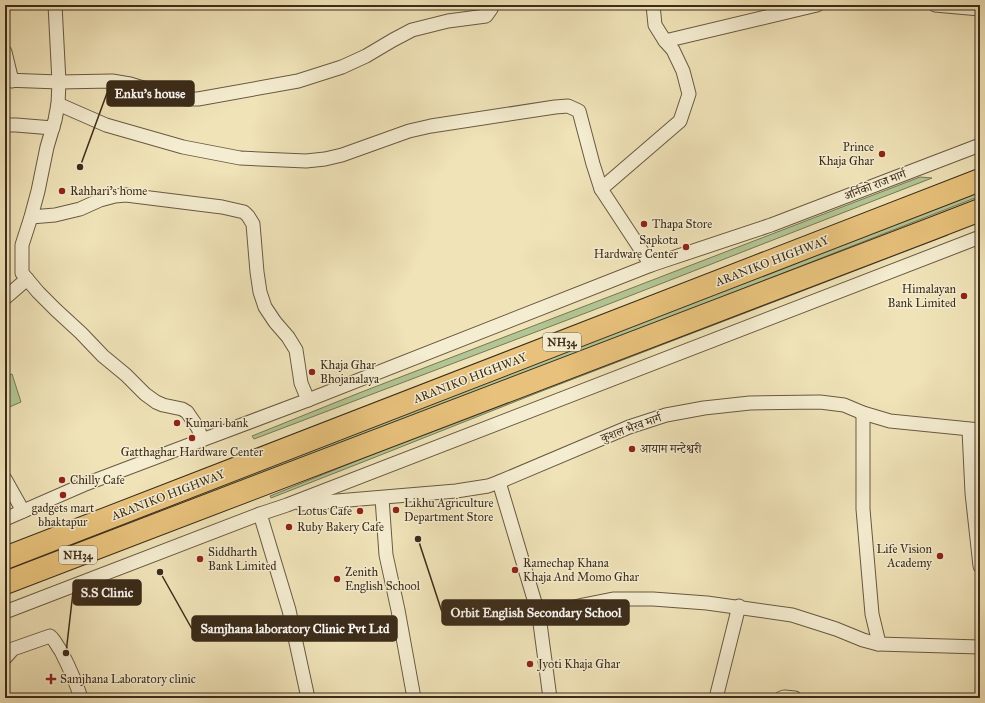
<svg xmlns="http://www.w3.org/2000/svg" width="985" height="703" font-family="'IM FELL Great Primer','Noto Serif Devanagari',serif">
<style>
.green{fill:#b3c594;stroke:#777857}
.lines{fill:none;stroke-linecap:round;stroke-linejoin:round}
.street-casing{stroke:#685a42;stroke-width:15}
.highway-casing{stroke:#3b2c1a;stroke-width:24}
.street{stroke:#f5edd1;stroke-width:13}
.highway{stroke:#e8c27c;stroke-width:22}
.poi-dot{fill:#8f2418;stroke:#f5edd1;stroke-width:1.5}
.labels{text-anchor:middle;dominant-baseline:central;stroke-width:3;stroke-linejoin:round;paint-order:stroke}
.shield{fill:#f5edd1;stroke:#736651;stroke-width:1}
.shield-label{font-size:11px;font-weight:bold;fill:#3b2c1a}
.poi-label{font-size:12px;fill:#3b2c1a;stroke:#f5edd1;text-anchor:start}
.street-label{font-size:12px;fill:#3b2c1a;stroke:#f5edd1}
.leader{fill:none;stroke:#3b2c1a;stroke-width:1.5}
.callout-dot{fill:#3b2c1a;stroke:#f5edd1;stroke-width:1.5}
.callout{fill:#3b2c1a;stroke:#3b2c1a;stroke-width:1.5}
.callout-label{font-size:13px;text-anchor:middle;font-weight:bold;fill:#fff}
</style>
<rect width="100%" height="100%" fill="#f0e3b8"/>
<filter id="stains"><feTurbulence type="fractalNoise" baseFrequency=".005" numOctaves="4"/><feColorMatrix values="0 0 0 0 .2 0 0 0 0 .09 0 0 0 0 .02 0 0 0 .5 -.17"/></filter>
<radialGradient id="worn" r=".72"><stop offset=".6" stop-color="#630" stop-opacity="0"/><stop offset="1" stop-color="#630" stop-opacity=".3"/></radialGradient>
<g class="green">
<polygon points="920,177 932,178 591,311 254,439 252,436 359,393"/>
<polygon points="980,187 980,196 663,320 5,573 5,566"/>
<polygon points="947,230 948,235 542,391 373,458 271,498 270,496 551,382"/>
<polygon points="12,374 21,402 5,409 5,376"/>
</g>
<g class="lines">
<defs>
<g id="street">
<polyline points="55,5 59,82 58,104 55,120 47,147 38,191 31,217 22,245 22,273 38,292 56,310 81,333 103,356 126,375 145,394 156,402 163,405 182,409 187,412 198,428 202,440"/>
<polyline points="935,5 980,9"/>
<polyline points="665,41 817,5"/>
<polyline points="5,52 12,81"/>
<polyline points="5,80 59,82 112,81 130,84 166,95 185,99 198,99 298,81 342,67 366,56 393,40 412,30 448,21 486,16 491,9 492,5"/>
<polyline points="58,104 106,125 183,147 240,158 306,161 325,159 342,155 409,131 431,126 555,107 568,106 579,111 593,164 601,189 651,265"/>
<polyline points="5,125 16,125 53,128"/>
<polyline points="601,189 680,121 689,94 683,71 673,50 665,41 655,25 653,5"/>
<polyline points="31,217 55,215 80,209 100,200 115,196 126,195 222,207 244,212 248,216 253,224 257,272 260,292 265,307 275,322 288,337 296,350 301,383 308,400"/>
<polyline points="5,298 27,279"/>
<polyline points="863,413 863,509 872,614 878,639 878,644"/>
<polyline points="969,430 972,493 980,566"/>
<polyline points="5,479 23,511"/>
<polyline points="499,482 539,616 550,698"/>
<polyline points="382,498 386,555 398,610 414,698"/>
<polyline points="301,504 456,491 488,486 499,482 629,427 666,415 704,408 750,403 820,402 844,405 863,413 890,421 980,430"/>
<polyline points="260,514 289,610 308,698"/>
<polyline points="5,519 83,485 202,440 308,400 651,265 771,225 980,145"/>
<polyline points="5,612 260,514 287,505 980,237"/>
<polyline points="539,616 583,605 613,599 653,599 707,603 792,615 836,629 863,640 878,644 980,647"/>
<path d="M5,658L13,649L50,636C55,640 57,646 61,651C69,667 76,682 81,698"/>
<polyline points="716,698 739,606"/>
<polyline points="781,698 784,697 795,698"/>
</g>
<g id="highway">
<polyline points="5,558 980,180"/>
<polyline points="5,583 151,527 931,229 980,210"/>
</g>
</defs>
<use href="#street" class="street-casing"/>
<use href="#highway" class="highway-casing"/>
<use href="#street" class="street"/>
<use href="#highway" class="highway"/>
</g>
<g class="poi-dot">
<circle cx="882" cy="154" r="4"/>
<circle cx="62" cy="191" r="4"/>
<circle cx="644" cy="224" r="4"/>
<circle cx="686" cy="247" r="4"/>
<circle cx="964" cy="296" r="4"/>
<circle cx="312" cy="372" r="4"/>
<circle cx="177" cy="423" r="4"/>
<circle cx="192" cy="438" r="4"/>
<circle cx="632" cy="449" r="4"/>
<circle cx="62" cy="480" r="4"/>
<circle cx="63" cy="495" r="4"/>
<circle cx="396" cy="510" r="4"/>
<circle cx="360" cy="511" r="4"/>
<circle cx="289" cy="527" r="4"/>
<circle cx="940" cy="556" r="4"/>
<circle cx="200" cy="559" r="4"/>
<circle cx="515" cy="570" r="4"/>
<circle cx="337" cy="579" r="4"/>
<circle cx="530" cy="664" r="4"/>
<path d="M49 673h4v4h4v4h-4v4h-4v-4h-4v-4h4z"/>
</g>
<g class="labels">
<g class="shield">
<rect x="543" y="333" width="38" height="18" rx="3"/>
<rect x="59" y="546" width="38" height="18" rx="3"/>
</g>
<g class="shield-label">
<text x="562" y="342">NH34</text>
<text x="78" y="555">NH34</text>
</g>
<g class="poi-label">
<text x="874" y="147" text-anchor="end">Prince<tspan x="874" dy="14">Khaja Ghar</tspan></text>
<text x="70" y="191">Rahhari's home</text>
<text x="652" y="224">Thapa Store</text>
<text x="678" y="240" text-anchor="end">Sapkota<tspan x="678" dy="14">Hardware Center</tspan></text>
<text x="956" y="289" text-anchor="end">Himalayan<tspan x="956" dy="14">Bank Limited</tspan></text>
<text x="320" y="365">Khaja Ghar<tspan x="320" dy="14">Bhojanalaya</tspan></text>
<text x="185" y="423">Kumari bank</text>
<text x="640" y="449">आयाम मन्टेश्वरी</text>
<text x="192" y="452" text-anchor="middle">Gatthaghar Hardware Center</text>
<text x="70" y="480">Chilly Cafe</text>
<text x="404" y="503">Likhu Agriculture<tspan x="404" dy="14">Department Store</tspan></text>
<text x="63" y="508" text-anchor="middle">gadgets mart<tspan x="63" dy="14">bhaktapur</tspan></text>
<text x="352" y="511" text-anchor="end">Lotus Cafe</text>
<text x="297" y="527">Ruby Bakery Cafe</text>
<text x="932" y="549" text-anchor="end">Life Vision<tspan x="932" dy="14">Academy</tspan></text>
<text x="208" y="552">Siddharth<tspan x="208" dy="14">Bank Limited</tspan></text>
<text x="523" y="563">Ramechap Khana<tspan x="523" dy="14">Khaja And Momo Ghar</tspan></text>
<text x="345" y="572">Zenith<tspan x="345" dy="14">English School</tspan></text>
<text x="538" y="664">Jyoti Khaja Ghar</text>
<text x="60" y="679">Samjhana Laboratory clinic</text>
</g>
<g class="street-label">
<text transform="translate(875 185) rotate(-21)">अर्निको राज मार्ग</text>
<text transform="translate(772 261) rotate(-21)">ARANIKO HIGHWAY</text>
<text transform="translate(470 378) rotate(-21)">ARANIKO HIGHWAY</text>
<text transform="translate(631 428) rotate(-20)">कुशल‌ भैरव मार्ग</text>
<text transform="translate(168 495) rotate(-21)">ARANIKO HIGHWAY</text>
</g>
</g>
<path class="leader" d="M80 167L107 93M66 653L73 592M418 539L442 612M160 572L192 629"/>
<g class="callout-dot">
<circle cx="80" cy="167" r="4"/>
<circle cx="66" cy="653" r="4"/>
<circle cx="418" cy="539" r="4"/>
<circle cx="160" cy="572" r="4"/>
</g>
<g class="callout">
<rect x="107" y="81" width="87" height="25" rx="4"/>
<rect x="73" y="580" width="68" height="25" rx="4"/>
<rect x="442" y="600" width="187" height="25" rx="4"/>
<rect x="192" y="616" width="205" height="25" rx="4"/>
</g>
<g class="callout-label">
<text x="150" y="98">Enku's house</text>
<text x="107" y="597">S.S Clinic</text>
<text x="536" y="617">Orbit English Secondary School</text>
<text x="295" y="633">Samjhana laboratory Clinic Pvt Ltd</text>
</g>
<rect width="985" height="703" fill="none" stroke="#f0e3b8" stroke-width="20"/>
<rect x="6" y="6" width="973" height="691" fill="none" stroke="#3b2c1a" stroke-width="2"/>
<rect x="10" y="10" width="965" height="683" fill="none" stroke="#3b2c1a"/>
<rect width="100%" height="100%" filter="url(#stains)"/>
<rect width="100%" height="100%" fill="url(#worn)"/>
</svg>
